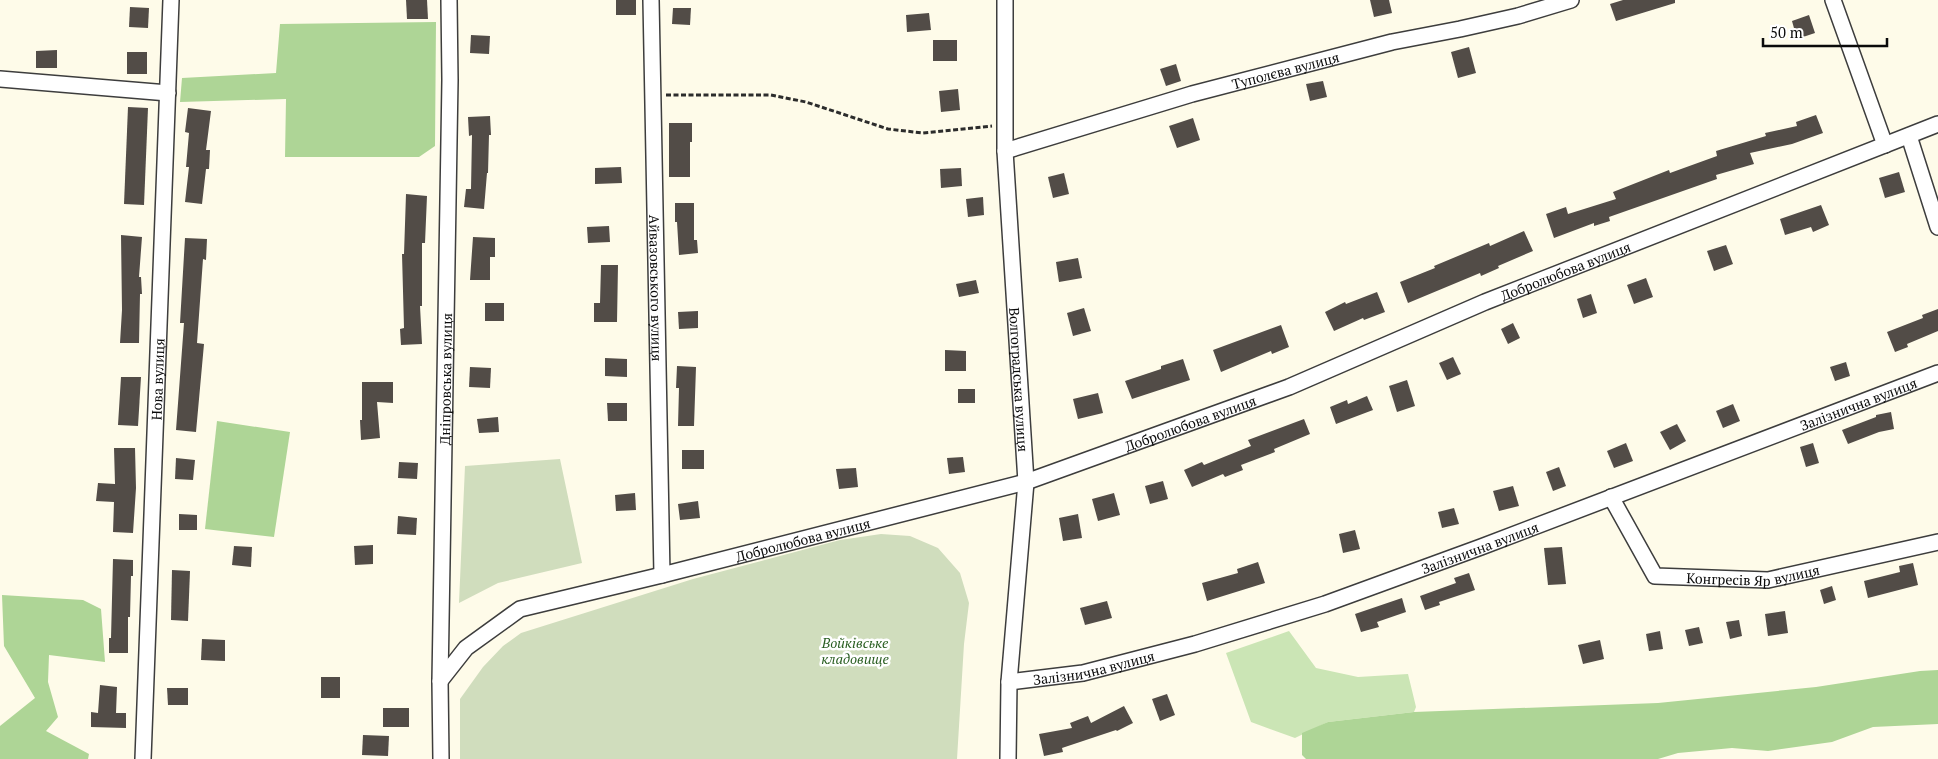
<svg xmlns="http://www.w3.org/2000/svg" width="1938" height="759" font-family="'PT Serif',serif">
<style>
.green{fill:#cbe5b5}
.forest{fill:#aed596}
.cemetery{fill:#d0ddbd}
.building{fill:#524c47}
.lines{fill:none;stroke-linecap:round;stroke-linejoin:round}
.minor-casing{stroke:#3d3d3d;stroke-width:18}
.path{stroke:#2c2c2c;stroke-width:3;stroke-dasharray:5 2.5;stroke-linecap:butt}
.minor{stroke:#fff;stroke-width:15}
.labels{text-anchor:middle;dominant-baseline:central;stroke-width:5;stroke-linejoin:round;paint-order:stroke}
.street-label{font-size:14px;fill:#0a0a0a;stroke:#fff}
.park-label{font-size:14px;font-style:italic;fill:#285d20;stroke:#fff}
</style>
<rect width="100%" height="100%" fill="#fefbe9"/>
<polygon class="green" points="1289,631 1316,668 1358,677 1408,674 1416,707 1414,712 1328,722 1295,738 1251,722 1226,653"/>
<g class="forest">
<polygon points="436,22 435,146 419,157 285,157 286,99 180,102 182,78 276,73 280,24"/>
<polygon points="217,421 290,432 274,537 205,529"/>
<polygon points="2,595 83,600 101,609 105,662 49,655 48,682 58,717 46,731 89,754 88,759 0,759 0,726 35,698 4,646"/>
<polygon points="1938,670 1938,724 1873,727 1832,742 1768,751 1732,748 1678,753 1658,759 1306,759 1302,755 1302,733 1328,722 1414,712 1658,703 1816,687 1920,671"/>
</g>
<g class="cemetery">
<polygon points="560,459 582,563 498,583 459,603 465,466"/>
<polygon points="881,534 910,536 938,548 960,573 969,603 964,644 957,759 460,759 460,699 483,667 503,646 521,633 693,579 840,540"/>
</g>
<g class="building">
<polygon points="406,0 427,0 428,19 407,19"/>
<rect x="616" y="0" width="20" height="15"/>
<polygon points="1370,0 1389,0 1392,13 1374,17"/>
<polygon points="1623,0 1675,0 1675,3 1616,21 1610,4"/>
<polygon points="130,7 149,8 148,28 129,27"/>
<polygon points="673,8 691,8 690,25 672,24"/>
<polygon points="929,13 931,30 907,32 906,15"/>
<polygon points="1809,15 1815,33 1797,39 1792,21"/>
<polygon points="471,35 490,36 489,54 470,53"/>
<rect x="933" y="40" width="24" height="21"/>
<polygon points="1469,47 1476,73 1458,78 1451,52"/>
<polygon points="57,50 57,68 36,68 36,51"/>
<rect x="127" y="52" width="20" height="22"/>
<polygon points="1176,64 1181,81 1166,86 1160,69"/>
<polygon points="1323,81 1327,97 1310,101 1306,84"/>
<polygon points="958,89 960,110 941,112 939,91"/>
<polygon points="128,107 148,108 144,205 124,204"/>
<polygon points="188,108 211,111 206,150 210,150 209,169 206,169 202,204 185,202 189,167 186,167 189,133 185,132"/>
<polygon points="1816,115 1823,133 1792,144 1750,153 1754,164 1716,175 1717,179 1609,217 1610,221 1594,226 1594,223 1554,238 1546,214 1566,207 1568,214 1616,199 1613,192 1669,170 1670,173 1717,156 1716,151 1766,136 1765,133 1797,126 1796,122"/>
<polygon points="490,116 491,135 489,135 488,173 487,173 484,209 464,207 466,189 471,189 472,135 469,136 468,117"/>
<polygon points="1193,118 1200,140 1177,148 1169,126"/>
<polygon points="669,123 692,123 692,142 690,142 690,177 669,177"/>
<polygon points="621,167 622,183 595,184 595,168"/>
<polygon points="961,168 962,186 941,188 940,169"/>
<polygon points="1899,172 1905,192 1885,198 1879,178"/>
<polygon points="1064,173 1069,194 1053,198 1048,177"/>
<polygon points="406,194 427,196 425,243 422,243 422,306 420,306 422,344 401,345 400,329 404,328 402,254 404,254"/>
<polygon points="983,197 984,215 968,217 966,199"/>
<polygon points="675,203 694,203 694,240 697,240 698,253 679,255 677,222 675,222"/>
<polygon points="1821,205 1829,225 1813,232 1811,227 1785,235 1780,219"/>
<polygon points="609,226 610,242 588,243 587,227"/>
<polygon points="1524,231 1533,251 1498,266 1499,268 1481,276 1480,273 1408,303 1400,282 1435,268 1434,266 1489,243 1490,246"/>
<polygon points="121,235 142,237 139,277 141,277 142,294 140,294 139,343 120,343 122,310"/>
<polygon points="473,237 495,238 495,257 490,257 490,280 470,280"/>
<polygon points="185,238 207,239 206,260 203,259 197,343 204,344 196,432 176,430 184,323 180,323"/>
<polygon points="1726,245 1733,264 1714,271 1707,251"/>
<polygon points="1078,258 1082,278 1059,282 1056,262"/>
<polygon points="601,265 618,265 617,322 594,322 594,303 600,303"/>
<polygon points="1646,278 1653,297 1634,304 1627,285"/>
<polygon points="976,280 979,293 959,297 956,284"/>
<polygon points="1377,292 1385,312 1364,320 1363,318 1334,331 1325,312 1345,302 1346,304"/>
<polygon points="1591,294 1597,313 1583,318 1577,299"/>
<rect x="485" y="303" width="19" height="18"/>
<polygon points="1084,308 1091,331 1073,336 1067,313"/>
<polygon points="1938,309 1938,331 1907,344 1908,347 1895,352 1887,332 1923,318 1922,315"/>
<polygon points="698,311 698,328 679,329 678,312"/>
<polygon points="1513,323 1520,338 1508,344 1501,329"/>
<polygon points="1281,325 1289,347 1272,354 1271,351 1221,372 1213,350"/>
<polygon points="945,350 966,351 966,371 945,371"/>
<polygon points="1453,357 1461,374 1447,380 1439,363"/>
<polygon points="605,358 627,359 627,377 605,376"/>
<polygon points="1183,359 1190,380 1132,399 1125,381 1161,369 1161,366"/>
<polygon points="1846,362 1850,376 1835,381 1830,367"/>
<polygon points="677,366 696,367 694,426 678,426 679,388 676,388"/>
<polygon points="470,367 491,368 490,388 469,387"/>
<polygon points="121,377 141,377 138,426 118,425"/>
<polygon points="1407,380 1415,406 1397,412 1389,386"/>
<polygon points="362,382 393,382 393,403 377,402 380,438 361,440 360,420 362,420"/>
<rect x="958" y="389" width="17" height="14"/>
<polygon points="1098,393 1103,413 1078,419 1073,399"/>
<polygon points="1367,396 1373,410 1336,424 1330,407 1347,400 1348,404"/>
<polygon points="607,403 627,403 627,421 608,421"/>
<polygon points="1733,404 1740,421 1723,428 1716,411"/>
<polygon points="1891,412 1894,429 1879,432 1848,444 1842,430 1876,417 1876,415"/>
<polygon points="498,417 499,432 479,433 477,419"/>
<polygon points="1304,419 1310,434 1274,449 1275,452 1241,465 1243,470 1225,477 1223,474 1192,487 1184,470 1202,462 1204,465 1251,446 1248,440"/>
<polygon points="1677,424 1686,441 1670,450 1660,432"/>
<polygon points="1626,443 1633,461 1614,468 1607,451"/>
<polygon points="1813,443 1819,463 1806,467 1800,447"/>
<polygon points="114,448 135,448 136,488 133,533 113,532 114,502 96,501 98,483 115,484"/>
<rect x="682" y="450" width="22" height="19"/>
<polygon points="963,457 965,472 949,474 947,458"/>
<polygon points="176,458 195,460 193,480 175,479"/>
<polygon points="399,462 418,463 417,479 398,478"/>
<polygon points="1559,467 1566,486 1553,491 1546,472"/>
<polygon points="856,468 858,487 839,489 836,469"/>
<polygon points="1163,481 1168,499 1150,504 1145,486"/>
<polygon points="1513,486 1519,506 1499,511 1493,491"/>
<polygon points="635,493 636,510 616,511 615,495"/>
<polygon points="1114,493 1120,515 1098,521 1092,499"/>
<polygon points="698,501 700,518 680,520 678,504"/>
<polygon points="1454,508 1459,524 1442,528 1438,512"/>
<polygon points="179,514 197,515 197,530 179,530"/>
<polygon points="1078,514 1082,538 1063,541 1059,518"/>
<polygon points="398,516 417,518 416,535 397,534"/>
<polygon points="1355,530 1360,549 1343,553 1339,534"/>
<polygon points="373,545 373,564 355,565 354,546"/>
<polygon points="234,546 252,547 251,567 232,565"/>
<polygon points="1562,547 1566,584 1548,585 1544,548"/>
<polygon points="113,559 133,560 133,576 131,576 130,617 128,617 128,653 109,653 109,638 111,638"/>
<polygon points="1258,562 1265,583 1207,601 1202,583 1238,573 1237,569"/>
<polygon points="1913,563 1918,585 1868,598 1864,581 1900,572 1899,566"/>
<polygon points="172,570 190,571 188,621 171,620"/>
<polygon points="1469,573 1475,590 1439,602 1440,605 1425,610 1420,596 1456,583 1454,578"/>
<polygon points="1832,586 1836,600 1824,604 1820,590"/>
<polygon points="1402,598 1406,612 1377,622 1379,627 1361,632 1355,614"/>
<polygon points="1107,601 1112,618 1085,625 1080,608"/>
<polygon points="1785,611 1788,633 1768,636 1765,614"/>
<polygon points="1739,620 1742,636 1730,639 1726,622"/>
<polygon points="1699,627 1703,643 1689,646 1685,630"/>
<polygon points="1660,631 1663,649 1649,651 1646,634"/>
<polygon points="202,639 225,640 225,661 201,660"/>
<polygon points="1600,640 1604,659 1583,664 1578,645"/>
<rect x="321" y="677" width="19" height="21"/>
<polygon points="100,685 117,687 116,713 126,713 126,728 91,727 91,712 98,713"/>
<polygon points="167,688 188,688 188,705 168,705"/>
<polygon points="1167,694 1175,715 1160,721 1152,699"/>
<polygon points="1124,706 1133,723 1117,731 1116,730 1062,748 1063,752 1044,756 1039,734 1072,728 1070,723 1088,716 1091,723"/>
<rect x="383" y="708" width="26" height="19"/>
<polygon points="363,735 389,736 388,756 362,755"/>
</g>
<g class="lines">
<defs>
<g id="minor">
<path id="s1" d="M651,0L662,575"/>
<path id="s2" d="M1005,0V151L1026,482L1009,682L1008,759"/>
<polyline points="1833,0 1885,145"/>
<polyline points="0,79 168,93"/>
<polyline points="1909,136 1938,227"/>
<path id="s3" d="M1005,151L1192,94L1392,42L1460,29L1518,16L1571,0"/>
<path id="s4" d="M1611,497L1655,576L1768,580L1938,542"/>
<path id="s5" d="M440,681L466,648L520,609L662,575L1026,482L1289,387L1485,302L1938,124"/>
<path id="s6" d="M1009,682L1083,673L1195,644L1325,604L1481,547L1938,373"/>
<path id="s7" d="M143,759L171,0"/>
<path id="s8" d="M441,759L440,681L450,80L449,0"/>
</g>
</defs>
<use href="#minor" class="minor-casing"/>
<polyline class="path" points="666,95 771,95 806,102 888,129 923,133 992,126"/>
<use href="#minor" class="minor"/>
</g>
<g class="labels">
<g class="street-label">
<text stroke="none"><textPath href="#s3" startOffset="292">Туполєва вулиця</textPath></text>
<text stroke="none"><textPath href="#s5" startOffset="1210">Добролюбова вулиця</textPath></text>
<text stroke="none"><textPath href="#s1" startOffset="288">Айвазовського вулиця</textPath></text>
<text stroke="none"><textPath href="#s7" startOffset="380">Нова вулиця</textPath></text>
<text stroke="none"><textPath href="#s8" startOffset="380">Дніпровська вулиця</textPath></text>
<text stroke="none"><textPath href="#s2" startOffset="380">Волгоградська вулиця</textPath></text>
<text stroke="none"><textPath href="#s6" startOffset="896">Залізнична вулиця</textPath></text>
<text stroke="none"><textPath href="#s5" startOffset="805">Добролюбова вулиця</textPath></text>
<text stroke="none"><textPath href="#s5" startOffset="400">Добролюбова вулиця</textPath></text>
<text stroke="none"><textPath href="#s6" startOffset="491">Залізнична вулиця</textPath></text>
<text stroke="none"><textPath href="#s4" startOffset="189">Конгресів Яр вулиця</textPath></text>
<text stroke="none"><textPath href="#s6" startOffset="86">Залізнична вулиця</textPath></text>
</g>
<g class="park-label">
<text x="855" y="642">Войківське<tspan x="855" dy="16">кладовище</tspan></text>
</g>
</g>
<path d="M1763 38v8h124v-8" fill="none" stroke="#0a0a0a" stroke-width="2.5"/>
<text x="1770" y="38" font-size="15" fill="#0a0a0a" stroke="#ffffff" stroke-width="4" paint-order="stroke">50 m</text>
</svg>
